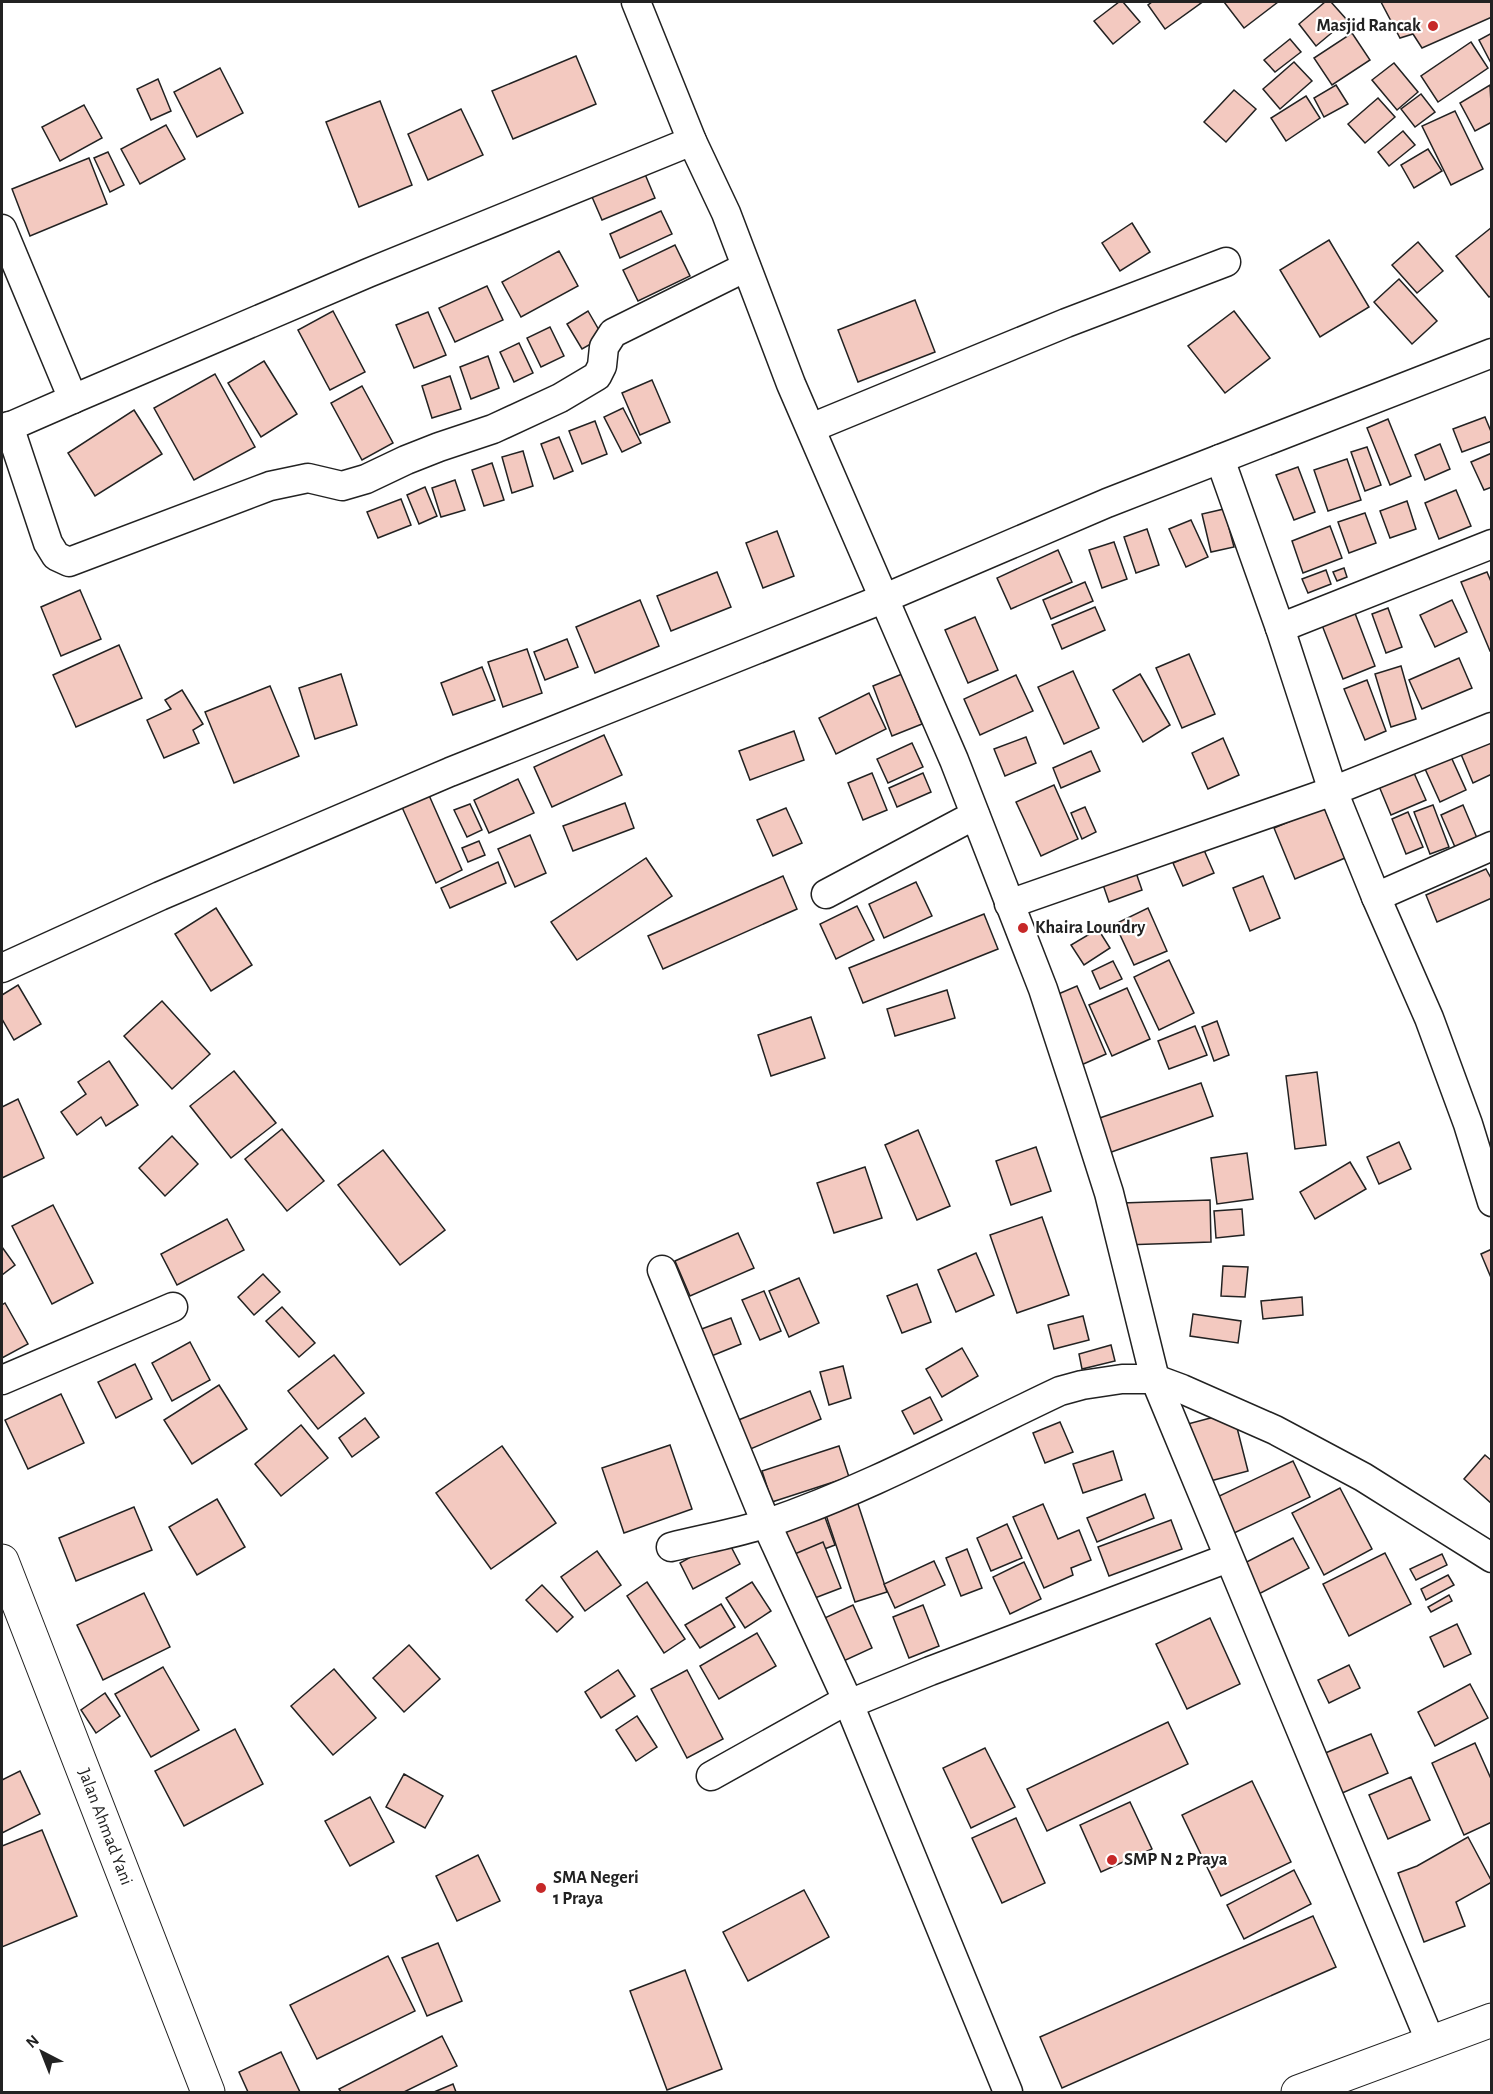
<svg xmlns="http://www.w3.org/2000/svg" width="1493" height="2094" font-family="'Alegreya Sans',sans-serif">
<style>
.building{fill:#f3c9c0;stroke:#222;stroke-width:1.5}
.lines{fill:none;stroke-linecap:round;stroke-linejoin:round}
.minor-casing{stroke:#222;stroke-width:31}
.tertiary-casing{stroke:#222;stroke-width:35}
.minor{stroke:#fff;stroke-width:28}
.tertiary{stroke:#fff;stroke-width:33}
.poi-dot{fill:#c62828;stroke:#fff;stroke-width:2}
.labels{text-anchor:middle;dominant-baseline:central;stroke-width:4.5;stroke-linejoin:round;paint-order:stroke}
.poi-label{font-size:18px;font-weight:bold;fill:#222;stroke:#fff;text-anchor:start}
.street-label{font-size:18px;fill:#222;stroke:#fff}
</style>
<rect width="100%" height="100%" fill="#fff"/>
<g class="building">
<polygon points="1119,2 1123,2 1140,22 1113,44 1094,21"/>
<polygon points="1152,2 1199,2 1201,3 1165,29 1148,5"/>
<polygon points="1224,2 1278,2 1244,28"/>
<polygon points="1325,2 1331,2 1347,20 1316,46 1299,24"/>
<polygon points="1381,2 1492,2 1492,17 1422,48 1413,34 1400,38"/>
<polygon points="1352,33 1370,60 1332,85 1314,58"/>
<polygon points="1492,33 1492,65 1479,40"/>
<polygon points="1290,39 1301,52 1275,72 1264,60"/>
<polygon points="1471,42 1488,68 1438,102 1421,76"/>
<polygon points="576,56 596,104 513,139 492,91"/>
<polygon points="1294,62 1312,81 1280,109 1263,89"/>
<polygon points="1394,63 1418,92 1397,110 1372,80"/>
<polygon points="220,68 243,113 197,137 174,92"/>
<polygon points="158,79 171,111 151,120 137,89"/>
<polygon points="1336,85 1348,104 1324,117 1314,98"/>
<polygon points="1490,85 1492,122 1475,131 1460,103"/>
<polygon points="1234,90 1256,109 1226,142 1204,122"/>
<polygon points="1421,94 1435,112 1415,127 1401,109"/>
<polygon points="1306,96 1320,118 1286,141 1271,118"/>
<polygon points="1378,98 1395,117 1365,143 1348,124"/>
<polygon points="380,101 412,185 359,207 326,122"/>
<polygon points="84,105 102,138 60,161 42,127"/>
<polygon points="461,109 483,155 428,180 408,134"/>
<polygon points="1455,111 1483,169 1451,185 1422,126"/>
<polygon points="166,125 185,159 140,184 121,149"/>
<polygon points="1403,131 1415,145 1389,166 1378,152"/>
<polygon points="1428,149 1442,171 1414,188 1401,165"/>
<polygon points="108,152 124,185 110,192 94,158"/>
<polygon points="89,158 107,204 30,236 12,189"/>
<polygon points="642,167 655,198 602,220 589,190"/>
<polygon points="661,211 672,234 620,258 610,234"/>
<polygon points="1132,223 1150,252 1120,271 1102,243"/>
<polygon points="1492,227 1492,295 1489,297 1456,256"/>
<polygon points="1329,240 1369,307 1320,337 1280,270"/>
<polygon points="1418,242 1443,271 1417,293 1392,265"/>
<polygon points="675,245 690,276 638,301 623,270"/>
<polygon points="559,251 578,286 521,317 502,282"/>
<polygon points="1399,279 1437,321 1412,344 1374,302"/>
<polygon points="487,286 503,320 455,342 439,308"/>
<polygon points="915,300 935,352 858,382 838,330"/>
<polygon points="333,311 365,372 330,390 298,330"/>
<polygon points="588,311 603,337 582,349 567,324"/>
<polygon points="1234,311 1270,358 1225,393 1188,346"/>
<polygon points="428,312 446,355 414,368 396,325"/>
<polygon points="550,327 564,356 541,367 527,338"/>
<polygon points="519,343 533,373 514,382 500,352"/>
<polygon points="488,356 499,388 471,399 460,367"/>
<polygon points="264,361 297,414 261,437 228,383"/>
<polygon points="215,374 255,447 194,480 154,408"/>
<polygon points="450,376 461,409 432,418 422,386"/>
<polygon points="652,380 670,422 640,435 622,393"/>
<polygon points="362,386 393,443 362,460 331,403"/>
<polygon points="623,408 641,443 622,452 604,417"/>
<polygon points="134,410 162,454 95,496 68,453"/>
<polygon points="1485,417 1492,434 1492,441 1462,452 1453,429"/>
<polygon points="1388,419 1411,476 1390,485 1367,428"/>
<polygon points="595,421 607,454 582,464 569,431"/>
<polygon points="559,437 573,471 554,479 541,444"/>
<polygon points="1440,444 1450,469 1425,480 1415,455"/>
<polygon points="1367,447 1381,485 1365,491 1351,452"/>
<polygon points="523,451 533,486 512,493 502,457"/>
<polygon points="1492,453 1492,487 1484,490 1471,462"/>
<polygon points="1347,459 1361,500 1328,511 1314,470"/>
<polygon points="492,463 504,500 484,506 472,470"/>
<polygon points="1298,467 1315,512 1294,520 1276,475"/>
<polygon points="455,480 465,510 441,517 432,488"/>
<polygon points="425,487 437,516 419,524 407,495"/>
<polygon points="1456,490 1471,526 1439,539 1425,503"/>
<polygon points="401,499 411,525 378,538 367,512"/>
<polygon points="1407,501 1416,529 1390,538 1380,511"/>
<polygon points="1224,509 1234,547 1211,552 1202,514"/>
<polygon points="1365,513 1376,543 1349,553 1338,522"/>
<polygon points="1191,520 1208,557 1186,567 1169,529"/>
<polygon points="1330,526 1342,558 1303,573 1292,541"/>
<polygon points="1147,529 1159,565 1136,573 1124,537"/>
<polygon points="777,531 794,576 763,588 746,543"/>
<polygon points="1114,542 1127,579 1102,588 1089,550"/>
<polygon points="1058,550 1072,582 1011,609 997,578"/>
<polygon points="1344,568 1347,577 1337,581 1333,572"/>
<polygon points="1326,570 1331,584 1308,593 1302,579"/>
<polygon points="717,572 731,607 671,631 657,596"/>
<polygon points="1487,572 1492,584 1492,650 1490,651 1461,582"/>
<polygon points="1085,582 1093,601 1051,619 1043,600"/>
<polygon points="80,590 101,639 61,656 41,607"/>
<polygon points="640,600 659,646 595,673 576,627"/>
<polygon points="1452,600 1467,632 1435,647 1420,615"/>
<polygon points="1095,607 1105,630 1062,649 1052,625"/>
<polygon points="1353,608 1375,666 1343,679 1320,620"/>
<polygon points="1388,608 1402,647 1386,653 1372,614"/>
<polygon points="975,617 998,670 968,683 945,630"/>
<polygon points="567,639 578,667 545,680 534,652"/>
<polygon points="119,645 142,698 76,727 53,675"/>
<polygon points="527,649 542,693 503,707 488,662"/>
<polygon points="1189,654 1215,714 1182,728 1156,668"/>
<polygon points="1459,658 1472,688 1422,709 1409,680"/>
<polygon points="1401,666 1416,719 1391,727 1375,674"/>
<polygon points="482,667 495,700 453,715 441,683"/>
<polygon points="1073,671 1099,728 1064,744 1038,687"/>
<polygon points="341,674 357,725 315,739 299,688"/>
<polygon points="902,674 922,724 892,736 873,686"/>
<polygon points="1140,674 1170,725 1143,742 1113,690"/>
<polygon points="1016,675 1033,711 980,735 964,699"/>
<polygon points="1367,680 1386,731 1365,740 1344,689"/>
<polygon points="270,686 299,756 234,783 205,712"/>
<polygon points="182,690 203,724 193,730 199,743 164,758 147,720 171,709 165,700"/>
<polygon points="869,693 886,729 836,754 819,718"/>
<polygon points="794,731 804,760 750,780 739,751"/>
<polygon points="604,735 622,775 552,807 534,767"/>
<polygon points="1487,735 1492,746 1492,774 1473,783 1458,747"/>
<polygon points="1026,737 1036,763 1005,776 994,749"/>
<polygon points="1223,738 1239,775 1208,789 1192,753"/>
<polygon points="912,743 923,767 888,783 877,759"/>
<polygon points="1447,748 1466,790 1440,802 1421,760"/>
<polygon points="1091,751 1100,771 1061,788 1053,768"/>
<polygon points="1410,764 1426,800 1391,815 1376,779"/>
<polygon points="872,773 887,810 863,820 848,783"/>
<polygon points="923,773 931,792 897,807 889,788"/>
<polygon points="518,779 534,813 489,833 474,800"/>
<polygon points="1054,785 1078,839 1041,856 1016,802"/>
<polygon points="428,793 462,870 436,883 401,805"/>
<polygon points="625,803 634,828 573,851 563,826"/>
<polygon points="470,804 482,830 467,837 454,810"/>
<polygon points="1433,805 1449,847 1430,854 1414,812"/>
<polygon points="1463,805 1477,838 1455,847 1441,815"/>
<polygon points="1085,807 1096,832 1082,839 1071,813"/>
<polygon points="1324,807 1345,858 1295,879 1274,828"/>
<polygon points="786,808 802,843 773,856 757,820"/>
<polygon points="1408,812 1423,847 1406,854 1392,819"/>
<polygon points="530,835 546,873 515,887 498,849"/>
<polygon points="479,841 485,855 468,862 462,848"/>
<polygon points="1204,850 1214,873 1183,886 1173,863"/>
<polygon points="646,858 672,896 577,960 551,922"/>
<polygon points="498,862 506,883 450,908 441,888"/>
<polygon points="1133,864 1142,890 1109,902 1100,876"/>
<polygon points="1486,869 1492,880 1492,898 1437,922 1426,895"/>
<polygon points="783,876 797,909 663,969 648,936"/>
<polygon points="1263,876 1280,918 1250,931 1233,888"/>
<polygon points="916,882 932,916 884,938 869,904"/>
<polygon points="857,906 874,940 836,959 820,924"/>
<polygon points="216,908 252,965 211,991 175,934"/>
<polygon points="1148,908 1167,951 1134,965 1115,924"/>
<polygon points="984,914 998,949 863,1003 849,968"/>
<polygon points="1098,929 1110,948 1084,965 1071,945"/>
<polygon points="1169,960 1194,1013 1159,1030 1134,977"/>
<polygon points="1113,961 1122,979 1100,989 1092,971"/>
<polygon points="18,985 41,1024 14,1040 2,1019 2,995"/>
<polygon points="1077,986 1106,1054 1079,1066 1049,998"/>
<polygon points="1127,988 1150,1039 1112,1056 1089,1005"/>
<polygon points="947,990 955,1018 895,1036 887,1009"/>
<polygon points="162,1001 210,1054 172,1089 124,1036"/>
<polygon points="811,1017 825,1058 771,1076 758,1035"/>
<polygon points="1217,1021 1229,1055 1214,1061 1202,1027"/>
<polygon points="1195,1026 1207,1055 1169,1069 1158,1041"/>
<polygon points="109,1061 138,1105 106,1126 101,1117 77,1135 61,1112 86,1094 78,1082"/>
<polygon points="234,1071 276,1123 231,1158 190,1106"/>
<polygon points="1317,1072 1326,1145 1295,1149 1286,1076"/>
<polygon points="1201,1083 1213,1116 1103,1155 1091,1121"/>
<polygon points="18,1099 44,1158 2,1178 2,1107"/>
<polygon points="282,1129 324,1181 287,1211 245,1159"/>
<polygon points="918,1130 950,1206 917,1220 885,1145"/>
<polygon points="172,1136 198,1164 165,1196 139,1168"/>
<polygon points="1399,1142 1411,1169 1379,1184 1367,1157"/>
<polygon points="1036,1147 1051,1191 1011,1205 996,1161"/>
<polygon points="383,1150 445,1230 400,1265 338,1185"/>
<polygon points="1247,1153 1253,1199 1217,1204 1211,1158"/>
<polygon points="1350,1162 1366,1189 1315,1219 1300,1192"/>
<polygon points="865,1167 882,1218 834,1233 817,1183"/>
<polygon points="1210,1200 1211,1242 1124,1245 1122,1203"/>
<polygon points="53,1205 93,1283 52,1304 12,1226"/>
<polygon points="1242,1209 1244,1235 1216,1238 1214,1211"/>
<polygon points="1042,1217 1069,1295 1017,1313 990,1235"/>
<polygon points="227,1219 244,1250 177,1285 161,1254"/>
<polygon points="738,1233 754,1268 690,1296 675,1261"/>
<polygon points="2,1247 15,1265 2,1275"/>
<polygon points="1492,1249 1492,1280 1481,1254"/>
<polygon points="976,1253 994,1295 956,1312 938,1270"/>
<polygon points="1223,1266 1248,1267 1245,1297 1221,1296"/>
<polygon points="263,1274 280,1292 254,1315 238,1297"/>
<polygon points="799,1278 819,1323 789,1337 769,1291"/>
<polygon points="917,1284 931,1322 902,1333 887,1296"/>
<polygon points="764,1291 781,1331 760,1340 742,1300"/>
<polygon points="1302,1297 1303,1315 1263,1319 1261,1301"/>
<polygon points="5,1303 28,1344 2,1358 2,1305"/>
<polygon points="282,1307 315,1343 299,1357 266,1321"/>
<polygon points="1193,1314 1241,1321 1238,1343 1190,1336"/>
<polygon points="1083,1316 1089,1340 1054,1349 1048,1325"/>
<polygon points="731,1318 741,1344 709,1357 699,1330"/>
<polygon points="190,1342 210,1380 172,1401 152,1363"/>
<polygon points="1111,1345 1115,1361 1082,1369 1079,1354"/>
<polygon points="962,1348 978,1376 942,1397 926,1369"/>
<polygon points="334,1355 364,1393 318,1429 288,1391"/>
<polygon points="135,1364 152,1399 116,1418 98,1382"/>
<polygon points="843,1366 851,1398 829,1405 820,1372"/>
<polygon points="219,1385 247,1429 192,1464 164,1420"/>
<polygon points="810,1391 821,1419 748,1450 736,1421"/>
<polygon points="61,1394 84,1443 28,1469 5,1420"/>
<polygon points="930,1397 942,1420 914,1434 902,1411"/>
<polygon points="1233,1412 1248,1471 1199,1484 1184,1425"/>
<polygon points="365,1418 379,1437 352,1457 339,1438"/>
<polygon points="1060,1422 1073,1452 1045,1463 1033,1433"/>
<polygon points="301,1425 328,1458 281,1496 255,1464"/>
<polygon points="670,1445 692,1509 624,1533 602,1468"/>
<polygon points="502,1446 556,1523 491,1569 436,1493"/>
<polygon points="839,1446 849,1477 772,1502 762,1471"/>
<polygon points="1113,1451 1122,1480 1083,1493 1073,1464"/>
<polygon points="1485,1455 1492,1461 1491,1503 1464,1479"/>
<polygon points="1293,1461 1310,1497 1232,1534 1215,1498"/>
<polygon points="1340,1488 1372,1549 1324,1575 1292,1513"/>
<polygon points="1145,1494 1154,1518 1097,1542 1087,1518"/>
<polygon points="856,1498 887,1592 855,1602 824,1509"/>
<polygon points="217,1499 245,1547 197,1575 169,1527"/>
<polygon points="1043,1504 1058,1539 1079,1530 1091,1560 1071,1568 1073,1575 1044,1588 1013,1517"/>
<polygon points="134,1507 152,1550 76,1581 59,1538"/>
<polygon points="822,1509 835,1545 790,1562 777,1526"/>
<polygon points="1171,1520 1182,1549 1109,1576 1098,1547"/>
<polygon points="1007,1524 1022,1558 991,1571 977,1538"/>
<polygon points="726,1537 740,1564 693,1589 680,1563"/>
<polygon points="1293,1538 1309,1568 1251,1598 1235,1568"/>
<polygon points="823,1542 841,1588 807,1601 790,1556"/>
<polygon points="967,1549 982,1588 961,1596 946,1558"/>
<polygon points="597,1551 621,1585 585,1611 561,1577"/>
<polygon points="1385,1553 1411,1604 1349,1636 1323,1584"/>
<polygon points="1442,1554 1447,1565 1416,1580 1410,1569"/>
<polygon points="934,1561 945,1585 895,1608 884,1584"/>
<polygon points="1024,1562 1041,1599 1010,1614 993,1577"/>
<polygon points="1448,1575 1454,1585 1426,1600 1421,1589"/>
<polygon points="647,1582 685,1639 664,1653 627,1596"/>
<polygon points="752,1582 771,1611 745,1628 726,1598"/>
<polygon points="542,1585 573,1617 557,1632 526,1600"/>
<polygon points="144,1593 170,1647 103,1680 77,1625"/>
<polygon points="1449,1595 1452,1601 1431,1612 1428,1607"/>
<polygon points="721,1604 735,1627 700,1648 685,1625"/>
<polygon points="853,1605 872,1648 837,1664 818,1621"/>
<polygon points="923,1605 939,1646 909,1658 893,1617"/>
<polygon points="1210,1618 1240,1684 1187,1709 1156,1644"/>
<polygon points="1457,1624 1471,1654 1444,1667 1430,1637"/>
<polygon points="757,1633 776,1666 719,1699 700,1666"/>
<polygon points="409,1645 440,1679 404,1712 373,1678"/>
<polygon points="1349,1665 1360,1688 1329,1703 1318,1680"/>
<polygon points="163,1667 199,1730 151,1757 115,1694"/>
<polygon points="334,1669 376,1718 333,1755 291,1706"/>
<polygon points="618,1670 635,1696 601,1718 585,1692"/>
<polygon points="687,1670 723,1739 687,1758 651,1689"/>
<polygon points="1470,1684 1488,1718 1435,1746 1418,1712"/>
<polygon points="105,1693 120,1716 96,1733 81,1710"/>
<polygon points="637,1716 657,1747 636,1761 616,1730"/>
<polygon points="1168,1722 1188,1764 1047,1831 1027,1789"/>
<polygon points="235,1729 263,1784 184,1826 155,1771"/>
<polygon points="1371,1734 1388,1773 1340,1794 1323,1754"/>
<polygon points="1475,1743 1492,1781 1492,1822 1464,1835 1432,1763"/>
<polygon points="985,1748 1015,1807 971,1828 943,1768"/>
<polygon points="20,1771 40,1814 2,1833 2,1780"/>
<polygon points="404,1774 443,1796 425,1828 386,1807"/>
<polygon points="1411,1777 1430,1820 1388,1839 1369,1795"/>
<polygon points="1252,1781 1291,1862 1221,1896 1182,1815"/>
<polygon points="370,1797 394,1842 350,1866 325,1821"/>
<polygon points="1130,1802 1152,1849 1101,1872 1080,1825"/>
<polygon points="1016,1818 1045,1883 1002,1903 972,1838"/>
<polygon points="42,1830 77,1916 2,1947 2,1846"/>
<polygon points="1468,1837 1492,1882 1456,1902 1465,1926 1424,1942 1398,1873 1417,1866"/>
<polygon points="478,1855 500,1901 457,1921 436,1876"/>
<polygon points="1294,1870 1311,1904 1244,1939 1227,1905"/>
<polygon points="804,1890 829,1937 748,1981 723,1932"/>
<polygon points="1313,1916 1336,1967 1062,2088 1040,2037"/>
<polygon points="438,1943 462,2001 427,2016 402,1958"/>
<polygon points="388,1956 415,2011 317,2059 290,2005"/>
<polygon points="685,1970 722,2069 667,2090 630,1991"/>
<polygon points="442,2036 457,2066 404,2092 341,2092 339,2089"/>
<polygon points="281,2052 300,2092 248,2092 239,2072"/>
<polygon points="453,2084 456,2092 434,2092"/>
</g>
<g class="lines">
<defs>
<g id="minor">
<polyline points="636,2 692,141 726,213 791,384 954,760 1043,989 1080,1102 1109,1193 1155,1379 1431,2043"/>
<polyline points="2,229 73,399 368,273 692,141"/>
<polyline points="9,426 48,543 56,556 69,562 270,486 308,478 342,486 366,479 406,460 439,447 493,429 560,398 597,376 602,366 604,347 613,333 746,267"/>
<polyline points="811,428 1066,323 1226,262"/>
<polyline points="2,430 73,399"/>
<polyline points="1220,459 1280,628 1333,791 1376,897 1429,1018 1468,1124 1492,1202"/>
<polyline points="1280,628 1492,544"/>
<polyline points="826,894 975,815"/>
<polyline points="1376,897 1492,846"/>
<polyline points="1009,904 1333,791 1492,727"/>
<polyline points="2,968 160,896 450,772 885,598 1107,503 1492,353"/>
<polyline points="662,1270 766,1523 849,1704 1008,2092"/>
<polyline points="2,1380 173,1307"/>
<path d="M671,1547C703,1539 737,1533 768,1523C869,1489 964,1436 1060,1391L1082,1385L1122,1379H1155L1182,1389L1275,1430L1363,1477L1492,1558"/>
<polyline points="849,1704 930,1671 1228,1558"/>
<polyline points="711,1776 847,1700"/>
</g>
<g id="tertiary">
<polyline points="2,1561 208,2092"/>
<polyline points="1298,2092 1492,2020"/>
</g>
</defs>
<use href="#minor" class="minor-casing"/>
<use href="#tertiary" class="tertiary-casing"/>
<use href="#minor" class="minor"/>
<use href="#tertiary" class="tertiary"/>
</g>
<g class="poi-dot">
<circle cx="1433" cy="26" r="6"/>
<circle cx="1023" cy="928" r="6"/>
<circle cx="1112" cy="1860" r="6"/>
<circle cx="541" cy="1888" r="6"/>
</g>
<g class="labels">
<g class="poi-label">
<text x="1421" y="26" text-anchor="end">Masjid Rancak</text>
<text x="1035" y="928">Khaira Loundry</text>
<text x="1124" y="1860">SMP N 2 Praya</text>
<text x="553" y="1878">SMA Negeri<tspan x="553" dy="21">1 Praya</tspan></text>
</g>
<g class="street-label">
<text transform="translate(105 1827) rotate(69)">Jalan Ahmad Yani</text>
</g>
</g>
<rect width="1493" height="2094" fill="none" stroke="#222222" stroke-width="6"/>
<g transform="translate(42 2052) rotate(318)" stroke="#ffffff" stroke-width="4.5" paint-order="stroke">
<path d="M0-4.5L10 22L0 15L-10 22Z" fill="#222222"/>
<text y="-9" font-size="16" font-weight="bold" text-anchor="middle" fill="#222222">N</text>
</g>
</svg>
